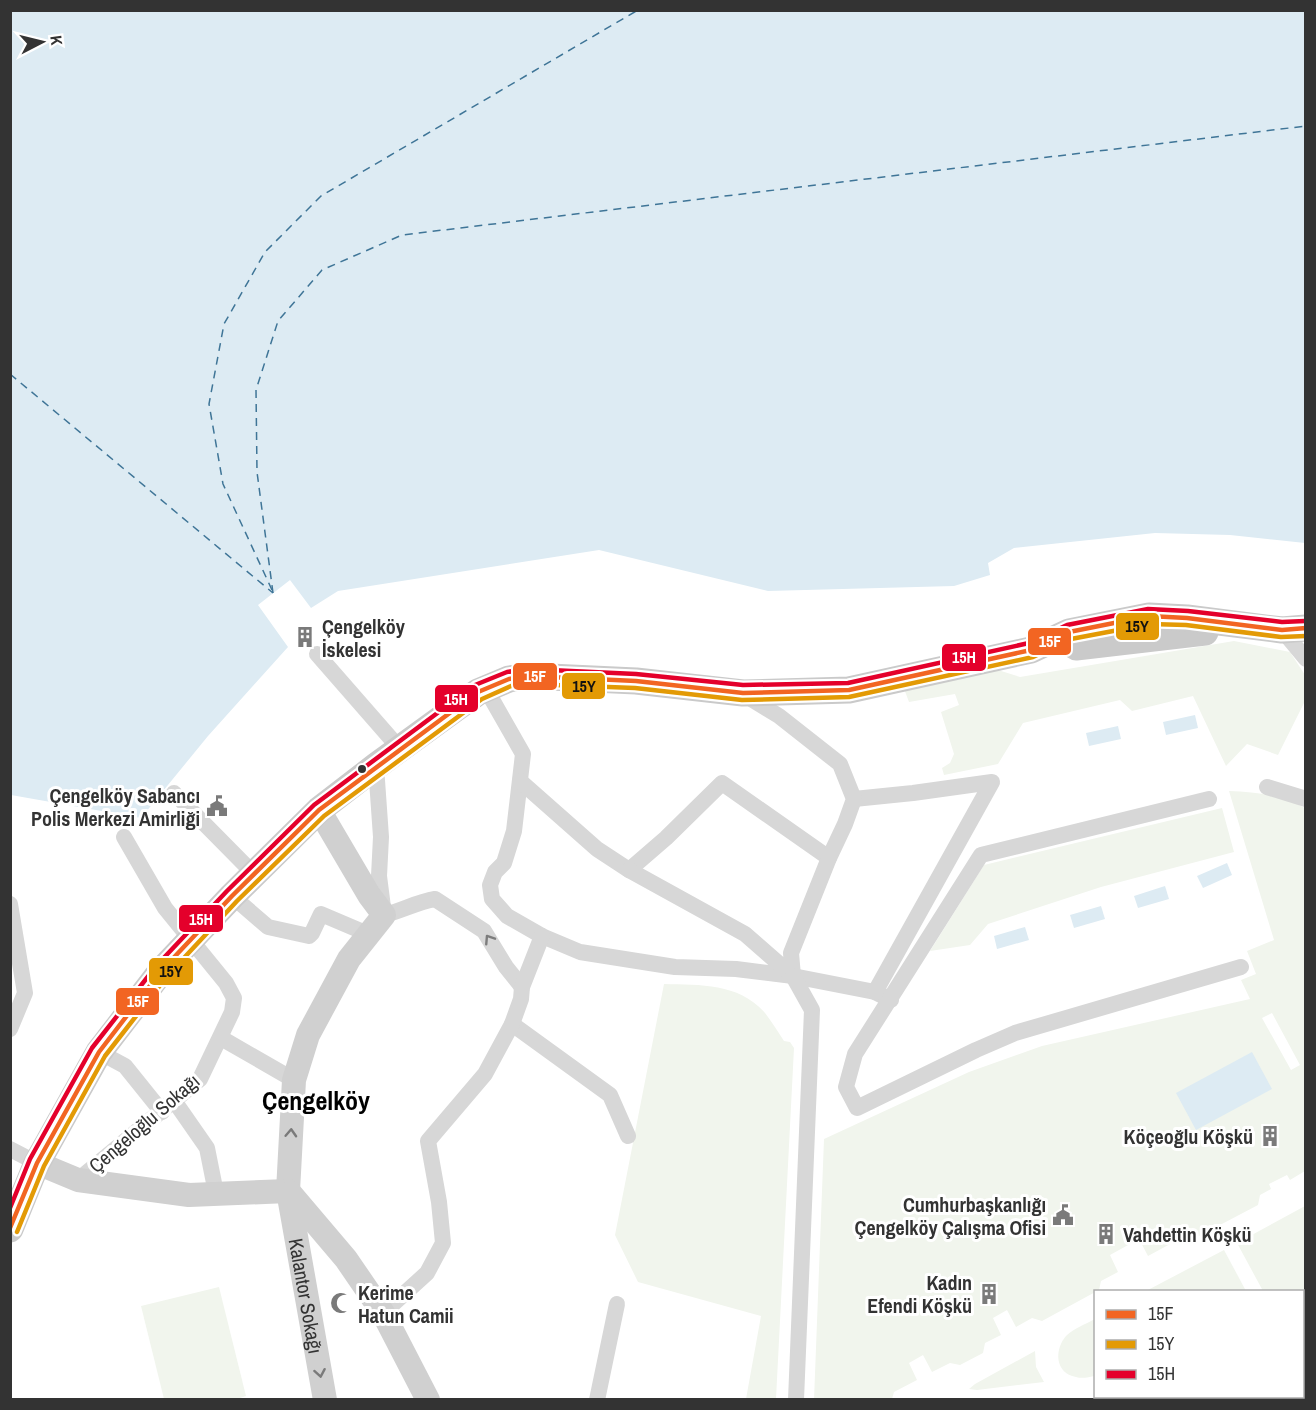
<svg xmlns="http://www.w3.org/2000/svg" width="1316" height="1410" font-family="'Archivo Narrow',sans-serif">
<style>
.green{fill:#f1f5ed;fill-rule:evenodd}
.water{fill:#ddebf3}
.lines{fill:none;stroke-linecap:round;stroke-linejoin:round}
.ferry{stroke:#3f7597;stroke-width:1.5;stroke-dasharray:8 6;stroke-linecap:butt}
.street{stroke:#d7d7d7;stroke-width:16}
.secondary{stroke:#d0d0d0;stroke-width:24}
.primary{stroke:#cacaca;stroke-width:27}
.bus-1-casing{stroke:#fff;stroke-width:9}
.bus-2-casing{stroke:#fff;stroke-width:9}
.bus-3-casing{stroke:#fff;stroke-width:9}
.bus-1{stroke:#f26522;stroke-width:4.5}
.bus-2{stroke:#e39a05;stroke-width:4.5}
.bus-3{stroke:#e4002b;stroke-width:4.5}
.oneway{stroke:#7d7d7d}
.oneway2{stroke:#7a7a7a}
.bus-dot{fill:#333;stroke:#fff;stroke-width:2}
.labels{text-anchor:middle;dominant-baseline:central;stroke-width:6;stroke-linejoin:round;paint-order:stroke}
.poi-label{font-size:20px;font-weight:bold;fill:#333;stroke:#fff;text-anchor:end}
.street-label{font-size:20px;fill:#333;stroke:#fff}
.district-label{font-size:26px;font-weight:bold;fill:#000;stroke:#fff}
.line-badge{stroke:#fff;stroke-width:2}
.badge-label{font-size:16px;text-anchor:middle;font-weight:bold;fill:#fff}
.pale-badge-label{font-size:16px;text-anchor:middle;font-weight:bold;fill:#111}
</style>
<rect width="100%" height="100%" fill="#fff"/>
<g class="green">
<polygon points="1234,641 1290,652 1305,675 1306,699 1278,755 1247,744 1226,766 1193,696 1132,711 1120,700 1023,723 998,764 944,775 942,768 950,763 954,754 941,712 959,705 955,694 909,702 903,686 985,666 1020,677"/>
<path d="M1229,791C1257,792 1281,795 1305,808V1171L1290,1180L1287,1175L1269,1184L1271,1189L1260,1195L1258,1205L1182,1245L1172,1243L1148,1256L1139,1239L1110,1255L1118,1272L1101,1281L1099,1290L1042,1321L1032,1318L1016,1327L1007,1310L993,1318L1001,1335L985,1343L983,1353L960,1365L950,1363L932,1372L923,1355L909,1363L917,1380L894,1392L892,1399L814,1400L824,1139L969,1072L1042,1046L1250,999L1241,980L1256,974L1247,951L1274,940ZM1272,1013L1300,1065L1291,1070L1262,1018Z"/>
<polygon points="1222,808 1234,852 1101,887 988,924 970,945 930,951 984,865"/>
<path d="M664,984C701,985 739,983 765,1013C772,1022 778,1032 784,1041L790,1042L794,1048L776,1399H746L761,1316L638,1282L615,1235Z"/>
<polygon points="1305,1206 1306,1331 1303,1335 1302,1292 1263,1291 1237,1243"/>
<polygon points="1224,1250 1246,1291 1146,1291"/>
<polygon points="219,1287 246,1396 234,1400 164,1399 141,1306"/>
<path d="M1095,1319V1376C1089,1377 1082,1379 1076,1377C1055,1373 1054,1350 1066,1336C1074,1328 1086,1324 1095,1319Z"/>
<polygon points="1035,1351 1036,1367 1044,1382 977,1390 969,1389 975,1384"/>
<polygon points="1128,1396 1255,1396 1255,1397 1253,1400 1101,1399"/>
</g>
<g class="water">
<polygon points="10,11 1305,11 1305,543 1230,535 1155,533 1014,548 988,563 990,575 954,586 768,591 599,550 338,591 311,608 290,580 258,605 288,647 208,736 141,818 11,795"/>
<polygon points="1195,715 1198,728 1166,735 1163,722"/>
<polygon points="1118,726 1121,739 1089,746 1086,733"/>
<polygon points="1227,863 1232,875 1203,888 1197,876"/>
<polygon points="1165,886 1169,899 1138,908 1134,896"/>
<polygon points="1101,906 1105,919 1074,928 1070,915"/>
<polygon points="1025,927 1029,940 997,949 994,936"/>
<polygon points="1252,1052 1272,1089 1196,1130 1176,1093"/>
</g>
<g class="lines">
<g class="ferry">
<polyline points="10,374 273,593"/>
<polyline points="272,590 223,484 209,404 224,324 265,252 321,196 638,10"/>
<polyline points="273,593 257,472 256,390 278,321 322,270 402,235 1306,126"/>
</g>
<g class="street">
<polyline points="1282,630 1306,659"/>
<polyline points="317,654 400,749"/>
<polyline points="486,689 523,754 514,831 504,863 495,872 490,885 492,899 507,916 542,936 580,952 675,967 736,969 793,976 875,992 891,1000"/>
<path d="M376,766L381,837L379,876L384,915C401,911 417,902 435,899L484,931L506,967L522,987"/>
<polyline points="520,781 597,849 629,870 666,838 722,783 829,858"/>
<polyline points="1267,787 1306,799"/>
<polyline points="174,793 255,875"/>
<polyline points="854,799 913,793 992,782 875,992"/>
<polyline points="1209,799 981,855 855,1054 846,1087 857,1108 976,1050 1015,1033 1241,967"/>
<polyline points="629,870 745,934 793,976 791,953 829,858 845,824 854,799 840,764 779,716 743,694"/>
<polyline points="232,896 268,927 309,936 312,933 321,914 361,931 368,936"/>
<polyline points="10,904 25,993 10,1029"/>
<polyline points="793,976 812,1010 796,1400"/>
<polyline points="512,1024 610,1095 628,1136"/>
<polyline points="221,1038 294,1080"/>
<polyline points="99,1052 125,1066 162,1112"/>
<polyline points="175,1102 207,1148 216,1193"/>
<polyline points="10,1149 37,1163"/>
<polyline points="78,1180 200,1079 232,1012 234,998 226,983 165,908 124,837"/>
<polyline points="383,1313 427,1273 443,1243 439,1202 428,1141 485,1074 512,1024 521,999 522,987 542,936"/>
<polyline points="597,1400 617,1304"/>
</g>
<g class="secondary">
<path id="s1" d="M319,810L369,895L384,915L349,959L308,1035L294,1080L288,1191L325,1400"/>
<polyline points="37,1163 78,1180 189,1195 288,1191"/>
<polyline points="290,1193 346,1259 383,1313 428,1400"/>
</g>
<g class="primary">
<polyline points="1076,647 1205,632"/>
<polyline points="10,1229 37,1163 99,1052 162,970 232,896 319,810 376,766 478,692 509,679 528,676 636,681 743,693 849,690 1031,650 1069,632 1149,616 1187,618 1282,630 1306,628"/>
</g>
<defs>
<polyline id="bus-1" points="10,1228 37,1163 99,1052 162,970 232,896 319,810 478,692 509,679 528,676 636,681 743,693 849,690 1031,650 1069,632 1149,616 1187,618 1282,630 1306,628"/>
<polyline id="bus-2" points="17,1232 44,1166 105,1056 168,975 237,901 324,816 482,699 511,686 528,684 635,688 742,700 849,697 1033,657 1071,639 1150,624 1186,625 1281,637 1306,636"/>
<polyline id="bus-3" points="10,1208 30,1159 92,1048 157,965 227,891 314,805 475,685 507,672 528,669 636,674 743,685 848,683 1029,643 1067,625 1148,609 1188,611 1282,622 1305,621"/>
</defs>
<use href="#bus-1" class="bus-1-casing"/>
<use href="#bus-2" class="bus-2-casing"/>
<use href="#bus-3" class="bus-3-casing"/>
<use href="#bus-1" class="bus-1"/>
<use href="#bus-2" class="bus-2"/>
<use href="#bus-3" class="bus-3"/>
</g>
<defs><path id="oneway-chevron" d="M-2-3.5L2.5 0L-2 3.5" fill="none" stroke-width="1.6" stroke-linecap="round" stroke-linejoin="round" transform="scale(1.5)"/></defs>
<use class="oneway" href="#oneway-chevron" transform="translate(489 939) rotate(-123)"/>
<g class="oneway2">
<use href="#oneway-chevron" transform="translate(291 1133) rotate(-87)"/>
<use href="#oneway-chevron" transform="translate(320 1373) rotate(80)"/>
</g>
<defs>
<symbol id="building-bare" viewBox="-9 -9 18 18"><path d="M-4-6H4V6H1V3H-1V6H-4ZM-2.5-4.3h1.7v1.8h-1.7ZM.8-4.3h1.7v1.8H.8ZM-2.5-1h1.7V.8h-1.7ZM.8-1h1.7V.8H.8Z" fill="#7a7a7a" stroke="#fff" stroke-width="2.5" paint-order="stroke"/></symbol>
<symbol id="civic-bare" viewBox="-9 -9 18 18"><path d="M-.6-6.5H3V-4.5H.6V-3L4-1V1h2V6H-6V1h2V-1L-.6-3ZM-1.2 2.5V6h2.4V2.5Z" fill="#7a7a7a" stroke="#fff" stroke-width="2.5" paint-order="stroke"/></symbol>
<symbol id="mosque-bare" viewBox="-9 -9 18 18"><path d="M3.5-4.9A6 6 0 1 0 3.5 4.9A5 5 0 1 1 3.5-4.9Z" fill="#7a7a7a" stroke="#fff" stroke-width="2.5" paint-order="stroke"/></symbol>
</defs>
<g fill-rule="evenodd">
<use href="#building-bare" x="290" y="622" width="30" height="30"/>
<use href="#civic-bare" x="202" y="791" width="30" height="30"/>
<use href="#building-bare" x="1255" y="1121" width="30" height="30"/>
<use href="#civic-bare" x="1048" y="1200" width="30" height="30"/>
<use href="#building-bare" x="1091" y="1219" width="30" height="30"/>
<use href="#building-bare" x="974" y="1279" width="30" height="30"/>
<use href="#mosque-bare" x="326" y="1288" width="30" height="30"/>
</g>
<circle class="bus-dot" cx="362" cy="769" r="5"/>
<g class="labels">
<g class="poi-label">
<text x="322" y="626" text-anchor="start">Çengelköy<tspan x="322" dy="23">İskelesi</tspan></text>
<text x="200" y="795">Çengelköy Sabancı<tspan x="200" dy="23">Polis Merkezi Amirliği</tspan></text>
<text x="1253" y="1136">Köçeoğlu Köşkü</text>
<text x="1046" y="1204">Cumhurbaşkanlığı<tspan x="1046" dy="23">Çengelköy Çalışma Ofisi</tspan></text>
<text x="1123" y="1234" text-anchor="start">Vahdettin Köşkü</text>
<text x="972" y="1282">Kadın<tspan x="972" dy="23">Efendi Köşkü</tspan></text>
<text x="358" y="1292" text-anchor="start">Kerime<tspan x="358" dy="23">Hatun Camii</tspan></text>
</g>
<g class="street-label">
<text transform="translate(144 1123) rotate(-41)">Çengeloğlu Sokağı</text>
<text stroke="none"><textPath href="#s1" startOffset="531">Kalantor Sokağı</textPath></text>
</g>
<g class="district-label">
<text x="316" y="1100">Çengelköy</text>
</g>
</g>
<g class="line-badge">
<rect x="1115" y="612" width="45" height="29" rx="6" fill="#e39a05"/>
<rect x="1027" y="627" width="45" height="29" rx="6" fill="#f26522"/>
<rect x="941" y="643" width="46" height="29" rx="6" fill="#e4002b"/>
<rect x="512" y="662" width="46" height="29" rx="6" fill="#f26522"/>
<rect x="561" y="672" width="45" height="28" rx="6" fill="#e39a05"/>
<rect x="434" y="684" width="45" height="29" rx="6" fill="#e4002b"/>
<rect x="178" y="904" width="46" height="29" rx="6" fill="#e4002b"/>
<rect x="148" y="957" width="46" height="29" rx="6" fill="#e39a05"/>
<rect x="115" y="987" width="45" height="29" rx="6" fill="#f26522"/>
</g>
<g class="badge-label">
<text x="1050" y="647">15F</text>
<text x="964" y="663">15H</text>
<text x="535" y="682">15F</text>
<text x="456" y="705">15H</text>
<text x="201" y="925">15H</text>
<text x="138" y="1007">15F</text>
</g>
<g class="pale-badge-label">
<text x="1137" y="632">15Y</text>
<text x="584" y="692">15Y</text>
<text x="171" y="977">15Y</text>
</g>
<rect width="1316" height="1410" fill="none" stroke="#333333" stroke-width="24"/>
<rect x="1094" y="1290" width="210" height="108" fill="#ffffff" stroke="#adadad" stroke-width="1.5"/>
<rect x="1106" y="1310" width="30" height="9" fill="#f26522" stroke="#adadad" stroke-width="1.5"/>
<text x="1148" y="1320" font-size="18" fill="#333333">15F</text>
<rect x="1106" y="1340" width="30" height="9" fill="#e39a05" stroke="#adadad" stroke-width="1.5"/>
<text x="1148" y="1350" font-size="18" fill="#333333">15Y</text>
<rect x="1106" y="1370" width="30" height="9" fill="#e4002b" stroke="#adadad" stroke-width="1.5"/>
<text x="1148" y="1380" font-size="18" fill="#333333">15H</text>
<g transform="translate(42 42) rotate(83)" stroke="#ffffff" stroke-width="4.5" paint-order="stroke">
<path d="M0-4.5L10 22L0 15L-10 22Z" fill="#333333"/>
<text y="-9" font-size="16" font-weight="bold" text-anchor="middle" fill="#333333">K</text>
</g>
</svg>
